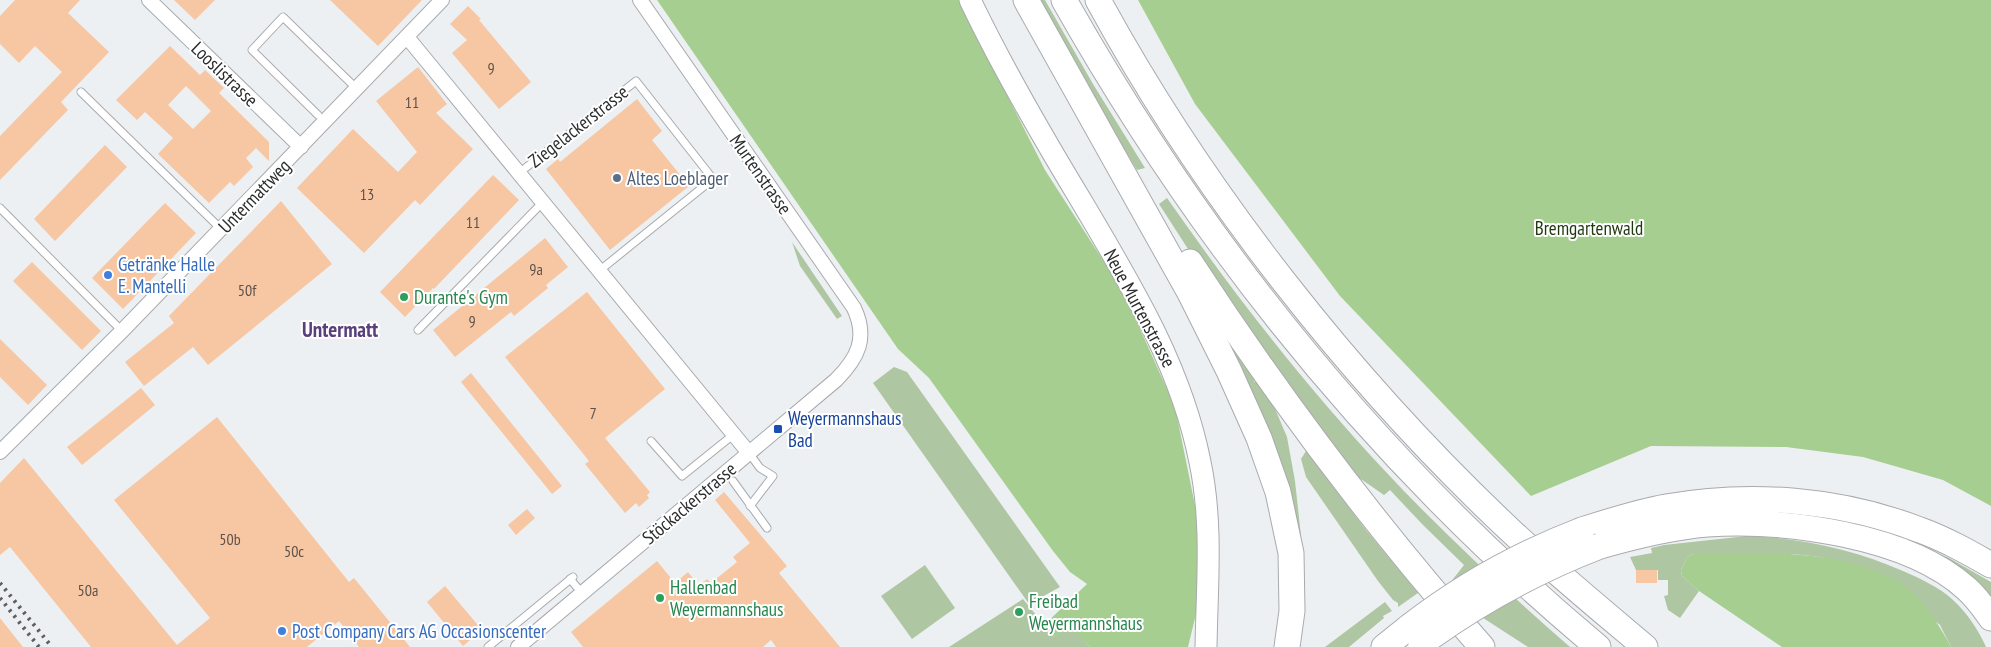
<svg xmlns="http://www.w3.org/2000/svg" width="1991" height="647" font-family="'PT Sans Narrow',sans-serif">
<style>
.green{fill:#aec6a1}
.forest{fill:#a7ce91}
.building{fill:#f7c6a2;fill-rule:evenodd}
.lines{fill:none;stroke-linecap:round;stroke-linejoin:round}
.service-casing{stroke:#a8aaad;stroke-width:9}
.minor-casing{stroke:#a8aaad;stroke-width:16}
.primary-casing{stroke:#a8aaad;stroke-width:23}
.motorway-casing{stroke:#a8aaad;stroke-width:27}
.service{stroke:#fff;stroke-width:7}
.minor{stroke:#fff;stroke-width:14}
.primary{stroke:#fff;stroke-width:21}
.motorway{stroke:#fff;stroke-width:25}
.rail{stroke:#5e5f61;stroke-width:4;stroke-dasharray:2.5 5;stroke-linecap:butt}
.motorway-bridge-casing{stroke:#a8aaad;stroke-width:27;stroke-linecap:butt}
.motorway-bridge{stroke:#fff;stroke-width:25}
.service-dot{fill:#5c6f8a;stroke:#fff;stroke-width:2}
.shop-dot{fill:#3f7fe0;stroke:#fff;stroke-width:2}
.leisure-dot{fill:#2e9e5b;stroke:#fff;stroke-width:2}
.transit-dot{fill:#1a4fb4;stroke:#fff;stroke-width:2}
.labels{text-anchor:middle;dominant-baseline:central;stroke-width:4;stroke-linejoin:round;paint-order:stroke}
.number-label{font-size:16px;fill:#5e524a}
.street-label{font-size:19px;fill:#2b2c2d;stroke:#fff}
.service-label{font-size:19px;fill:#4e5e75;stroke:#fff;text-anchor:start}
.park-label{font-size:19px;fill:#1f380d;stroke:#fff}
.shop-label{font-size:19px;fill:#366cbe;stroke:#fff;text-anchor:start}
.leisure-label{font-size:19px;fill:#27864d;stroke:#fff;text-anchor:start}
.transit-label{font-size:19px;fill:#164399;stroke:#fff;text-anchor:start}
.quarter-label{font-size:21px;font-weight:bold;fill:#59407c;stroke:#fff}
</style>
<rect width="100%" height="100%" fill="#edf0f3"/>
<g class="green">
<polygon points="1037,0 1045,0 1093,84 1145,168 1137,170 1100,109"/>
<path d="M1167,198C1234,294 1306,387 1386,472C1444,534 1506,591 1570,647H1528L1443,592L1464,565L1422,524L1390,490L1384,495L1342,466L1199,266L1159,204Z"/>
<polygon points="792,242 842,316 837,319 800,266"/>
<polygon points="1218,325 1255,379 1254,382 1257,381 1273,404 1287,437 1295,481 1303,554 1300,615"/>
<polygon points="894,367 907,372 1060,587 1029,604 873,383"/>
<polygon points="1306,451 1366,530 1418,593 1398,607 1398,603 1393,600 1378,581 1306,477 1301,459"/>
<path d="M1747,536C1802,538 1853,549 1903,571C1921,579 1939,587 1953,600C1967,613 1978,629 1986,647H1951L1940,625L1871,570L1820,557L1793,554H1693L1687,557L1681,570L1682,576L1699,591L1680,618L1668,610L1664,596L1668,595V580H1658V570H1636L1630,557L1652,553L1651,548L1664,545Z"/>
<polygon points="1908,541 1949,558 1991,582 1991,604"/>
<polygon points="925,565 955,608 912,639 881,596"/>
<polygon points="1023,599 1054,637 1070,625 1090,647 949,647"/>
<polygon points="1385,602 1392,611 1383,616 1384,618 1349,647 1325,647"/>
</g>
<g class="forest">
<polygon points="657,0 959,0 1045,170 1124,293 1175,407 1199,525 1198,606 1188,647 1090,647 1070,626 1054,637 1044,625 1087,584 1070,572 1053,551 929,378 898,349"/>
<polygon points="1138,0 1991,0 1991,506 1943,480 1863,457 1786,447 1651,446 1531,496 1340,296 1195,104"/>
<path d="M1693,554C1760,553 1834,548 1896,580C1918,592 1940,625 1951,647H1782L1699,591L1682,576L1681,570L1687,557Z"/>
</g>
<g class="building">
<polygon points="15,0 80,0 68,13 109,52 61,102 68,110 0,180 0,136 62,72 35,46 19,63 0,44 0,16"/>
<polygon points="174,0 215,0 195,20"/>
<polygon points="330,0 422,0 378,46"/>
<polygon points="468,6 481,19 479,20 531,82 499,109 452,53 467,40 450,24"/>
<path d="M170,46L200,75L205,70L224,88L219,93L269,142V161L256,148L246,158L253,167L234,186L230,182L209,203L158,154L173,138L145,112L137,120L116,100ZM186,86L211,111L193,129L168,105Z"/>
<polygon points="418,67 447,104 436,113 473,149 420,205 415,200 364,253 297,188 353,129 398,172 417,152 376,101"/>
<polygon points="637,99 662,131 652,140 689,186 610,250 546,169 558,159 560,162"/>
<polygon points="105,145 127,167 55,241 34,219"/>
<polygon points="493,175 519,200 434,289 433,288 405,317 380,292"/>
<polygon points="281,201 332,264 208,365 193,347 144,386 125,362 174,323 169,316"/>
<polygon points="165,203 196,233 123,309 92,278"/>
<polygon points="545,238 568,267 546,285 548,288 514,316 511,312 455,357 433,330"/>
<polygon points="32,262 101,331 82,350 13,281"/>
<polygon points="587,292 665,389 605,438 650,492 647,495 649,498 639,507 636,503 625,513 585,464 589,461 505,357"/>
<polygon points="0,339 47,385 28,405 0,377"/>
<polygon points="471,373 562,486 552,494 461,382"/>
<polygon points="141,388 155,405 82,465 67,447"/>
<polygon points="217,417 349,582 354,578 410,647 359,647 339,621 307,647 91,647 10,547 0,555 0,483 24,458 177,645 210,618 114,500"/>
<polygon points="724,492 787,566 779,573 840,647 776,647 771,640 763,647 583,647 571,632 657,561 675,583 688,572 699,586 707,579 711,583 737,562 733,557 750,543 715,500"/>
<polygon points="527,509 535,518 516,535 508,525"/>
<rect x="1636" y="570" width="21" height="13"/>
<polygon points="445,586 482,630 463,646 427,602"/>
<polygon points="0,618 23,647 0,647"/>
</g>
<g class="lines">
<defs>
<g id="service">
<polyline points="81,92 221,229"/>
<polyline points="318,115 252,50 283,17 357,89"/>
<polyline points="519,173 636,81 713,179 599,271"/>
<polyline points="0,208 122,331"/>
<polyline points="418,330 542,203"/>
<polyline points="651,441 682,476 733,435"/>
<polyline points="749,453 760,468 773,476 750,506"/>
<polyline points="733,481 767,528"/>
<polyline points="570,579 582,593"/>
<polyline points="488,647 573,577"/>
</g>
<g id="minor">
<polyline points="149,0 301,147"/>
<polyline points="407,37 749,453"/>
<polyline points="0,452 122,331 442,0"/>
<path d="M518,647L836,380C858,358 868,338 854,308L640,0"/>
</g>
<path id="primary" d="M970,0C1003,69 1042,136 1082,202C1131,285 1181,366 1200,462C1213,524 1207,585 1206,647"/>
<g id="motorway">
<polyline points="1026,0 1190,293 1229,371 1259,438 1278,492 1291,553 1292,611 1287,647"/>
<path d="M1064,0C1203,246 1381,466 1598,647"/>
<path d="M1098,0C1203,193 1352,382 1512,532C1555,572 1600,609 1645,647"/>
<path d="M1190,262C1278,397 1375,526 1482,647"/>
<path d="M1582,530C1610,521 1638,512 1666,507C1750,492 1840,499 1920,530C1945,539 1968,552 1991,565"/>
<path d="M1600,546C1635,536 1671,527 1707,524C1785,519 1908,535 1967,589C1976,597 1984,608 1991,618"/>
<polyline points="1384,647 1409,627"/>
</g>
</defs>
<use href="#service" class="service-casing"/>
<use href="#minor" class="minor-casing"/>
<use href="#primary" class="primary-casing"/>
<use href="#motorway" class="motorway-casing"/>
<use href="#service" class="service"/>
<use href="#minor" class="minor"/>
<use href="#primary" class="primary"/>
<use href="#motorway" class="motorway"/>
<g class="rail">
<polyline points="0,583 52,647"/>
<polyline points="0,598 39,647"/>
</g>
<defs>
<g id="motorway-bridge">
<path d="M1409,627C1462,586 1519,554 1582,530"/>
<path d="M1421,644C1477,603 1535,571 1600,546"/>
</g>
</defs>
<use href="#motorway-bridge" class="motorway-bridge-casing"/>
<use href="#motorway-bridge" class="motorway-bridge"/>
</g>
<circle class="service-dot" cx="617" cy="178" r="5"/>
<g class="shop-dot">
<circle cx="108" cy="275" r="5"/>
<circle cx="282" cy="631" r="5"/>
</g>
<g class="leisure-dot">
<circle cx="404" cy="297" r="5"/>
<circle cx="660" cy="598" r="5"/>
<circle cx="1019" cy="612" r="5"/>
</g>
<rect class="transit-dot" x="773" y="424" width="10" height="10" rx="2.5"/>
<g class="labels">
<g class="number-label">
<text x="491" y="68">9</text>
<text x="412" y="102">11</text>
<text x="367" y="194">13</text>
<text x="473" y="222">11</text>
<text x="536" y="269">9a</text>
<text x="247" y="290">50f</text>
<text x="472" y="321">9</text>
<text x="593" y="413">7</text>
<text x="230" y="539">50b</text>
<text x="294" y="551">50c</text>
<text x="88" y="590">50a</text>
</g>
<g class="street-label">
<text transform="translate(225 74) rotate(44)">Looslistrasse</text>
<text transform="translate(578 126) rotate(-38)">Ziegelackerstrasse</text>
<text transform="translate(761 174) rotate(55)">Murtenstrasse</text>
<text transform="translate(254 196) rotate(-46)">Untermattweg</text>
<text transform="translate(1140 308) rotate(62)">Neue Murtenstrasse</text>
<text transform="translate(689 503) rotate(-40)">Stöckackerstrasse</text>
</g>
<g class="service-label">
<text x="627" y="178">Altes Loeblager</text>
</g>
<g class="park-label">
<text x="1589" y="228">Bremgartenwald</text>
</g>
<g class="shop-label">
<text x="118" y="264">Getränke Halle<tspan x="118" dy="22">E. Mantelli</tspan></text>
<text x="292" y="631">Post Company Cars AG Occasionscenter</text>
</g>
<g class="leisure-label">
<text x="414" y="297">Durante's Gym</text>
<text x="670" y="587">Hallenbad<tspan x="670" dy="22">Weyermannshaus</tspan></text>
<text x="1029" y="601">Freibad<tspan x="1029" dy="22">Weyermannshaus</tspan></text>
</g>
<g class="transit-label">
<text x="788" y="418">Weyermannshaus<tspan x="788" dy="22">Bad</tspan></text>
</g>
<g class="quarter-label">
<text x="340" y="329">Untermatt</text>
</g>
</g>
</svg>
